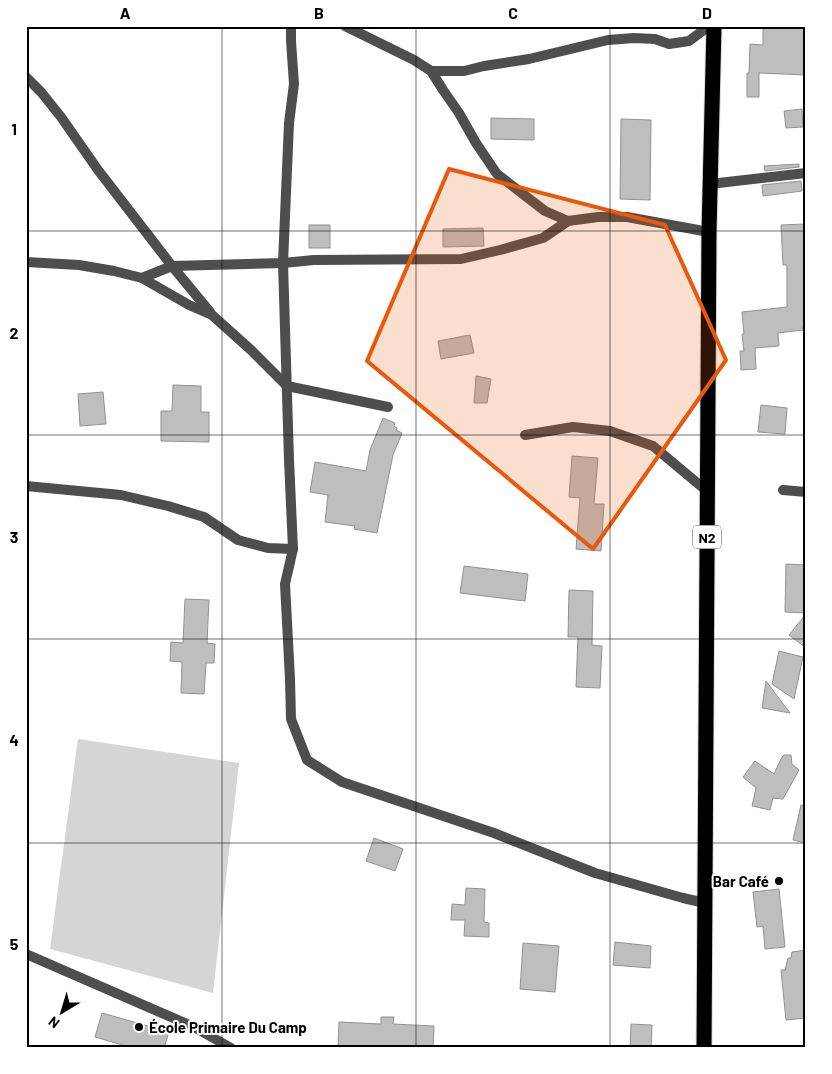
<svg xmlns="http://www.w3.org/2000/svg" width="832" height="1074" font-family="Barlow,sans-serif">
<style>
.green{fill:#d5d5d5}
.building{fill:#bebebe;stroke:#929292}
.lines{fill:none;stroke-linecap:round;stroke-linejoin:round}
.highway-casing{stroke:#dbdbdb;stroke-width:17}
.street{stroke:#4e4e4e;stroke-width:10}
.highway{stroke:#000;stroke-width:15}
.marked{fill:#e8590c;fill-opacity:0.2;stroke:#e8590c;stroke-width:4;stroke-linejoin:round}
.grid{fill:none;stroke:#000;stroke-width:1;stroke-opacity:0.55}
.poi-dot{fill:#000;stroke:#fff;stroke-width:2}
.labels{text-anchor:middle;dominant-baseline:central;stroke-width:4;stroke-linejoin:round;paint-order:stroke}
.shield{fill:#fff;stroke:#4c4c4c;stroke-width:1}
.shield-label{font-size:14px;font-weight:bold;fill:#000}
.poi-label{font-size:15px;font-weight:bold;fill:#000;stroke:#fff;text-anchor:end}
.neatline{fill:none;stroke:#000;stroke-width:2}
.grid-label{font-size:16px;text-anchor:middle;font-weight:bold;fill:#000}
</style>
<rect width="100%" height="100%" fill="#fff"/>
<polygon class="green" points="78,739 239,763 213,993 50,949"/>
<g class="building">
<polygon points="763,26 806,26 806,75 759,73 759,97 747,97 747,73 749,73 750,44 763,45"/>
<polygon points="802,109 803,127 786,128 784,111"/>
<polygon points="491,118 534,119 534,140 491,139"/>
<polygon points="621,119 651,120 650,200 620,199"/>
<polygon points="799,164 799,167 765,171 764,166"/>
<polygon points="801,181 802,191 763,196 762,185"/>
<polygon points="805,224 806,328 802,328 803,330 778,333 779,346 755,348 756,369 741,370 740,351 744,351 742,334 744,334 742,312 787,307 787,265 783,265 781,225"/>
<rect x="309" y="225" width="21" height="23"/>
<polygon points="483,228 484,246 443,247 443,229"/>
<polygon points="470,335 474,353 441,359 438,341"/>
<polygon points="476,376 491,379 487,403 474,403"/>
<polygon points="173,385 201,386 201,412 209,412 209,442 161,441 161,411 172,411"/>
<polygon points="103,392 106,424 80,426 78,394"/>
<polygon points="761,405 787,408 785,434 758,432"/>
<polygon points="383,418 395,423 394,426 397,428 396,430 402,433 393,455 377,533 354,529 355,526 325,522 328,495 310,492 315,462 366,471 370,450"/>
<polygon points="572,456 598,458 594,504 604,504 601,551 576,549 580,498 569,497"/>
<polygon points="786,564 806,565 806,613 785,612"/>
<polygon points="464,566 528,574 525,601 460,593"/>
<polygon points="569,590 593,591 592,645 602,646 600,688 576,687 578,637 568,637"/>
<polygon points="185,599 209,600 207,643 215,644 214,663 206,663 204,694 181,693 182,662 170,661 171,642 183,643"/>
<polygon points="806,614 806,648 789,635"/>
<polygon points="779,651 803,657 794,699 772,684"/>
<polygon points="766,681 790,713 762,708"/>
<polygon points="784,755 791,755 792,764 799,770 783,799 773,798 770,810 752,806 756,788 743,777 755,761 774,774 782,757"/>
<polygon points="801,805 806,806 806,843 793,840"/>
<polygon points="374,838 403,849 395,871 366,861"/>
<polygon points="466,888 485,889 484,922 489,923 489,937 464,936 465,920 451,920 452,904 465,905"/>
<polygon points="779,889 785,947 765,949 763,926 757,927 753,892"/>
<polygon points="615,942 651,946 650,968 613,965"/>
<polygon points="523,943 559,946 555,992 520,989"/>
<polygon points="806,950 806,1018 786,1020 781,970 785,970 788,958 791,958 792,952"/>
<polygon points="102,1013 169,1032 164,1048 133,1048 95,1037"/>
<polygon points="381,1017 394,1017 393,1024 434,1026 433,1048 338,1048 339,1022 381,1024"/>
<polygon points="631,1024 652,1025 651,1048 630,1048"/>
</g>
<g class="lines">
<defs>
<polyline id="highway" points="704,1048 709,232 714,26"/>
</defs>
<use href="#highway" class="highway-casing"/>
<g class="street">
<polyline points="291,26 291,41 294,84 289,123 283,263 289,460 293,549 285,584 290,679 291,719 307,760 342,782 494,833 595,873 683,898 705,903"/>
<polyline points="345,26 414,60 431,71 443,90 459,113 476,143 497,174 545,211 568,221"/>
<polyline points="431,71 464,71 484,66 529,59 608,40 634,38 655,39 669,44 689,41 709,26"/>
<polyline points="26,77 41,92 61,117 98,170 172,266 210,312"/>
<polyline points="710,184 806,173"/>
<polyline points="26,262 79,265 114,271 142,278 189,305 212,315 251,350 287,386 388,407"/>
<polyline points="142,278 172,266 283,263 314,260 461,259 500,250 543,238 568,221 598,217 627,217 709,232"/>
<polyline points="525,435 573,427 610,431 653,446 708,492"/>
<polyline points="26,486 121,495 168,506 204,517 238,540 268,548 293,549"/>
<polyline points="783,490 806,492"/>
<polyline points="26,954 194,1027 231,1048"/>
</g>
<use href="#highway" class="highway"/>
</g>
<path class="marked" d="M449,169L665,225L726,360L593,549L367,361Z"/>
<path class="grid" d="M222,26V1048M416,26V1048M610,26V1048M26,231H806M26,435H806M26,639H806M26,843H806"/>
<g class="poi-dot">
<circle cx="779" cy="881" r="5"/>
<circle cx="139" cy="1027" r="5"/>
</g>
<g class="labels">
<rect class="shield" x="693" y="525.5" width="28" height="23" rx="4"/>
<g class="shield-label">
<text x="707" y="537">N2</text>
</g>
<g class="poi-label">
<text x="769" y="881">Bar Café</text>
<text x="149" y="1027" text-anchor="start">École Primaire Du Camp</text>
</g>
</g>
<rect width="832" height="1074" fill="none" stroke="#ffffff" stroke-width="55"/>
<g transform="translate(62 1012) rotate(218)" stroke="#ffffff" stroke-width="4" paint-order="stroke">
<path d="M0-4L9 19L0 12L-9 19Z" fill="#000000"/>
<text y="-8" font-size="14" font-weight="bold" text-anchor="middle" fill="#000000">N</text>
</g>
<rect x="28" y="28" width="776" height="1018" class="neatline"/>
<g class="grid-label">
<text x="125" y="19">A</text>
<text x="319" y="19">B</text>
<text x="513" y="19">C</text>
<text x="707" y="19">D</text>
<text x="14" y="135">1</text>
<text x="14" y="339">2</text>
<text x="14" y="543">3</text>
<text x="14" y="746">4</text>
<text x="14" y="950">5</text>
</g>
</svg>
